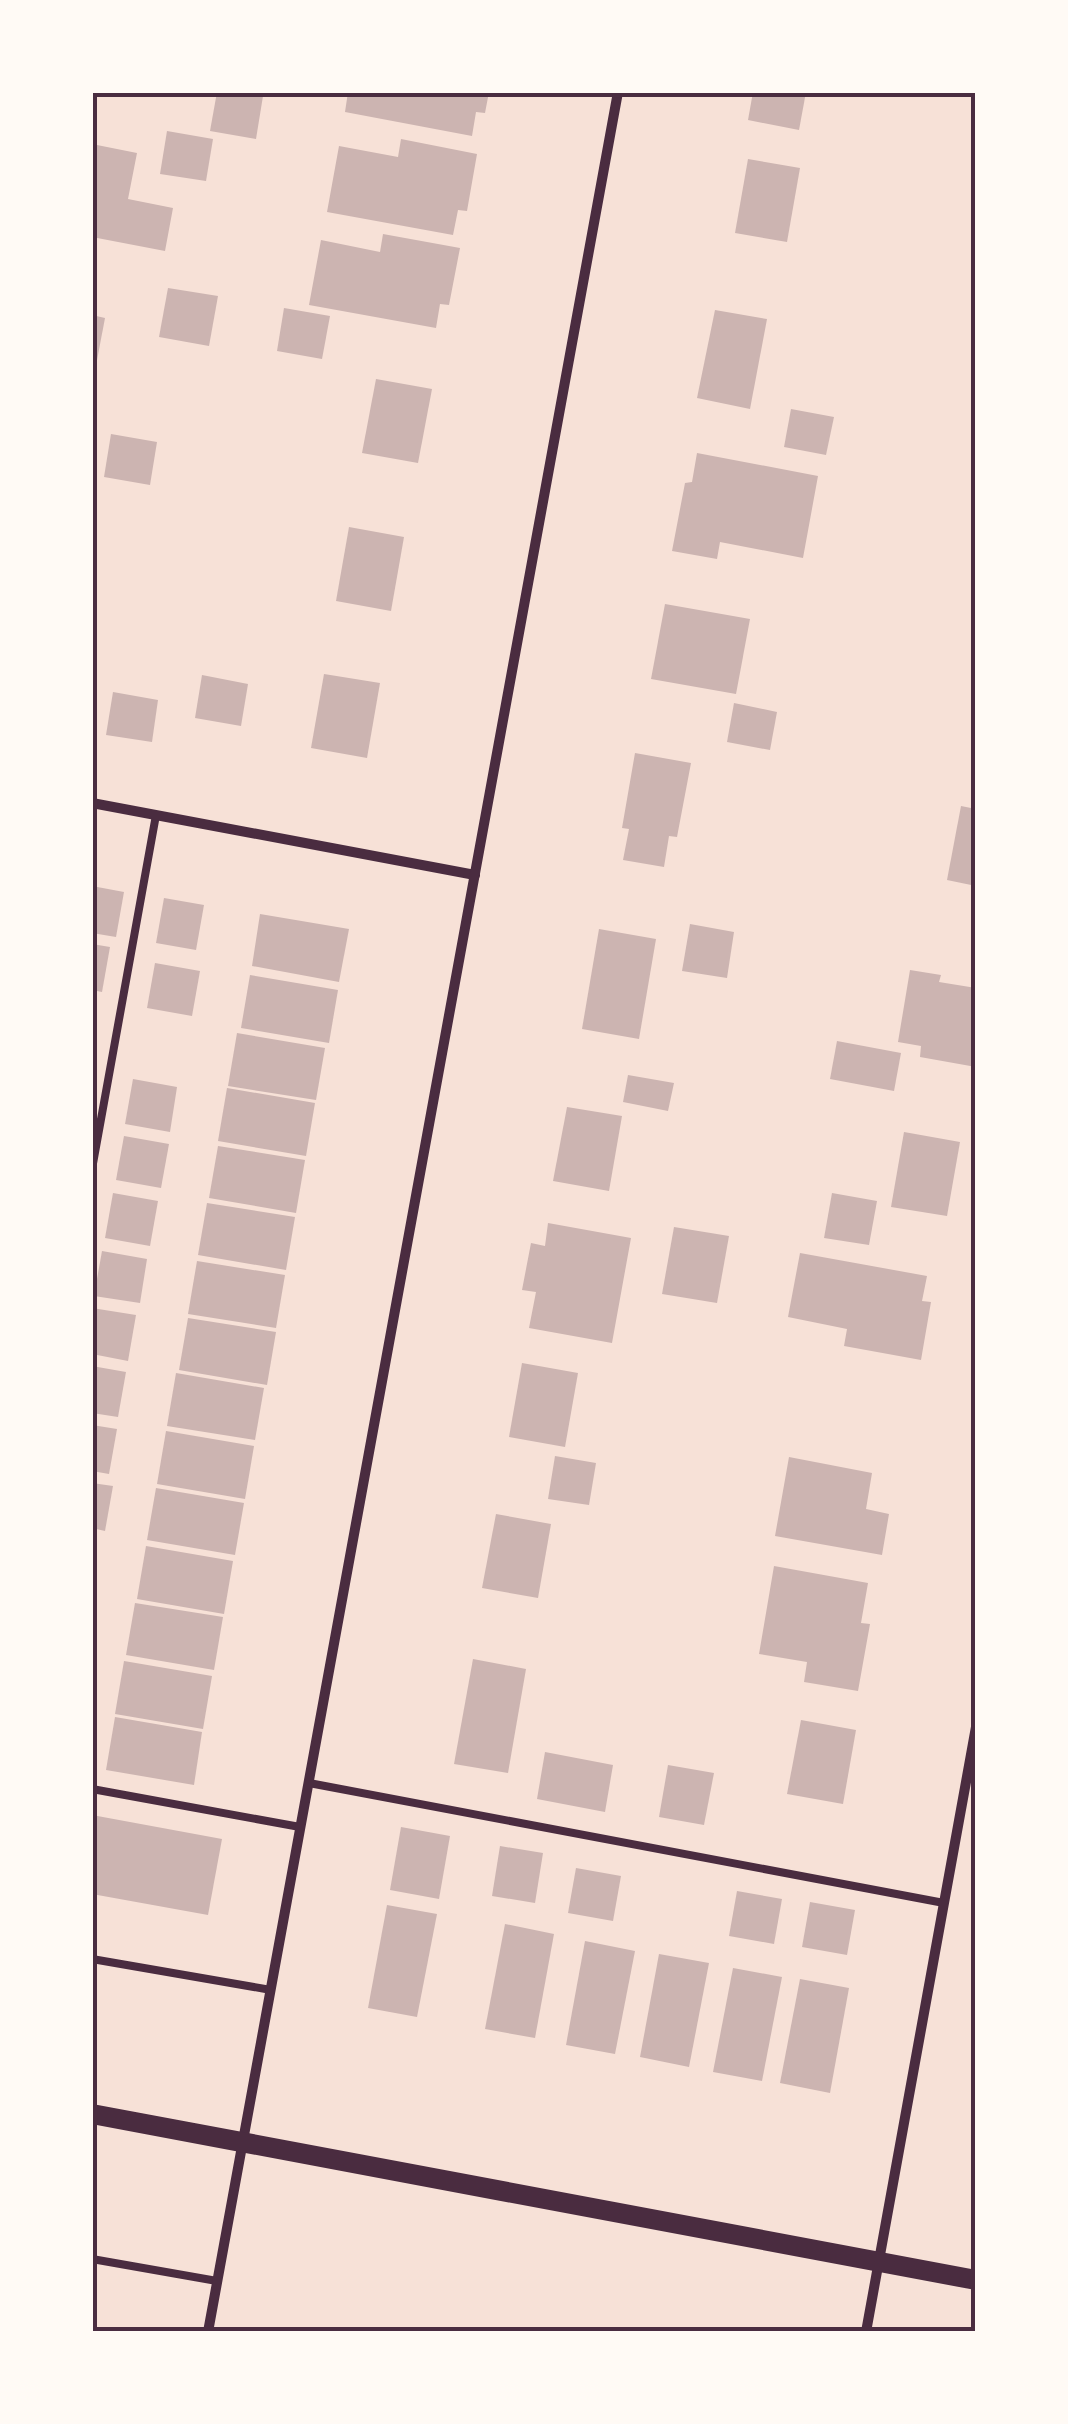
<svg xmlns="http://www.w3.org/2000/svg" width="1068" height="2424" font-family="'Source Sans 3',sans-serif">
<style>
.building{fill:#ccb4b1}
.lines{fill:none;stroke-linecap:round;stroke-linejoin:round}
.service{stroke:#4a2c40;stroke-width:8}
.minor{stroke:#4a2c40;stroke-width:10}
.secondary{stroke:#4a2c40;stroke-width:20}
.neatline{fill:none;stroke:#4a2c40;stroke-width:4}
</style>
<rect width="100%" height="100%" fill="#f7e1d7"/>
<g class="building">
<polygon points="217,92 243,92 263,96 256,139 210,131"/>
<polygon points="348,92 489,92 485,113 476,112 472,136 345,112"/>
<polygon points="753,92 806,92 799,130 748,120"/>
<polygon points="167,131 213,139 206,181 160,174"/>
<polygon points="401,139 477,154 467,211 458,210 453,235 327,212 339,146 398,157"/>
<polygon points="92,144 137,153 128,199 173,208 165,251 92,237"/>
<polygon points="748,159 800,168 787,242 735,233"/>
<polygon points="383,234 460,248 449,305 440,304 436,328 309,305 321,240 380,252"/>
<polygon points="168,288 218,296 209,346 159,337"/>
<polygon points="284,308 330,316 322,359 277,351"/>
<polygon points="715,310 767,319 750,409 697,398"/>
<polygon points="92,315 105,318 94,376 92,376"/>
<polygon points="376,379 432,389 418,463 362,453"/>
<polygon points="791,409 834,417 826,455 784,447"/>
<polygon points="111,434 157,442 150,485 104,477"/>
<polygon points="697,453 818,476 803,558 720,542 717,559 672,551 685,483 692,482"/>
<polygon points="349,527 404,537 391,611 336,601"/>
<polygon points="665,604 750,619 736,694 651,679"/>
<polygon points="324,674 380,683 367,758 311,748"/>
<polygon points="202,675 248,684 241,726 195,718"/>
<polygon points="113,692 158,700 152,742 106,735"/>
<polygon points="734,703 777,712 770,750 727,742"/>
<polygon points="635,753 691,763 677,837 669,836 664,867 623,860 629,829 622,828"/>
<polygon points="961,806 976,809 976,886 947,880"/>
<polygon points="92,886 124,892 116,937 92,933"/>
<polygon points="164,898 204,905 196,950 156,943"/>
<polygon points="260,914 349,929 339,982 252,966"/>
<polygon points="690,924 734,932 727,978 682,971"/>
<polygon points="599,929 656,939 639,1039 582,1029"/>
<polygon points="92,944 110,947 102,992 92,990"/>
<polygon points="155,963 200,971 192,1016 147,1008"/>
<polygon points="910,970 941,975 939,982 976,988 976,1067 920,1057 921,1046 898,1042"/>
<polygon points="250,975 338,990 329,1043 241,1028"/>
<polygon points="237,1033 325,1048 316,1100 228,1086"/>
<polygon points="837,1041 901,1053 894,1091 830,1079"/>
<polygon points="628,1075 674,1083 668,1111 623,1102"/>
<polygon points="133,1079 177,1087 170,1132 125,1124"/>
<polygon points="227,1088 315,1103 306,1156 218,1141"/>
<polygon points="567,1107 622,1116 609,1191 553,1181"/>
<polygon points="904,1132 960,1142 947,1216 891,1207"/>
<polygon points="124,1136 169,1144 161,1188 116,1180"/>
<polygon points="218,1146 305,1160 296,1213 209,1198"/>
<polygon points="113,1193 158,1201 150,1246 105,1238"/>
<polygon points="832,1193 877,1201 869,1245 824,1238"/>
<polygon points="207,1203 295,1217 286,1270 198,1255"/>
<polygon points="548,1223 631,1238 612,1343 529,1328 536,1292 522,1290 531,1243 545,1246"/>
<polygon points="674,1227 729,1236 717,1303 662,1294"/>
<polygon points="102,1251 147,1259 140,1303 94,1296"/>
<polygon points="800,1253 927,1276 922,1301 931,1302 921,1360 844,1346 847,1329 788,1317"/>
<polygon points="197,1261 285,1275 276,1328 188,1314"/>
<polygon points="92,1308 136,1315 128,1361 92,1354"/>
<polygon points="188,1318 276,1332 267,1385 179,1370"/>
<polygon points="522,1363 578,1373 565,1447 509,1437"/>
<polygon points="92,1366 126,1372 118,1417 92,1413"/>
<polygon points="176,1373 264,1388 255,1440 167,1426"/>
<polygon points="92,1425 117,1429 109,1474 92,1471"/>
<polygon points="166,1431 254,1446 245,1499 157,1484"/>
<polygon points="555,1456 596,1463 589,1505 548,1499"/>
<polygon points="789,1457 872,1473 866,1509 889,1514 882,1555 775,1536"/>
<polygon points="92,1483 113,1486 105,1531 92,1528"/>
<polygon points="156,1488 244,1503 235,1555 147,1540"/>
<polygon points="496,1514 551,1524 538,1598 482,1588"/>
<polygon points="146,1546 233,1561 224,1614 137,1599"/>
<polygon points="774,1566 868,1583 861,1623 870,1624 858,1691 804,1682 807,1662 759,1654"/>
<polygon points="135,1603 223,1617 214,1670 126,1655"/>
<polygon points="473,1659 526,1669 508,1773 454,1764"/>
<polygon points="124,1661 212,1676 203,1729 115,1714"/>
<polygon points="115,1717 202,1732 194,1785 106,1770"/>
<polygon points="801,1720 856,1730 843,1804 787,1794"/>
<polygon points="545,1752 613,1765 605,1812 537,1799"/>
<polygon points="668,1765 714,1773 704,1825 659,1817"/>
<polygon points="92,1815 222,1839 208,1915 92,1894"/>
<polygon points="401,1827 450,1836 439,1899 390,1890"/>
<polygon points="500,1846 543,1853 535,1903 492,1896"/>
<polygon points="576,1868 621,1876 613,1921 568,1913"/>
<polygon points="737,1891 782,1899 774,1944 729,1936"/>
<polygon points="810,1902 855,1910 847,1955 802,1947"/>
<polygon points="387,1905 437,1914 417,2017 368,2008"/>
<polygon points="505,1924 554,1934 535,2038 485,2029"/>
<polygon points="585,1941 635,1951 615,2054 566,2045"/>
<polygon points="659,1954 709,1963 689,2067 640,2057"/>
<polygon points="733,1968 782,1977 762,2081 713,2072"/>
<polygon points="800,1979 849,1988 830,2093 780,2083"/>
</g>
<g class="lines">
<g class="service">
<polyline points="92,1169 156,815"/>
<polyline points="309,1783 944,1903"/>
<polyline points="92,1789 300,1827"/>
<polyline points="92,1959 271,1990"/>
<polyline points="92,2259 217,2281"/>
</g>
<g class="minor">
<polyline points="92,803 475,875"/>
<polyline points="208,2332 618,92"/>
<polyline points="866,2332 976,1727"/>
</g>
<polyline class="secondary" points="92,2114 976,2280"/>
</g>
<rect width="1068" height="2424" fill="none" stroke="#fffaf5" stroke-width="190"/>
<rect x="95" y="95" width="878" height="2234" class="neatline"/>
</svg>
